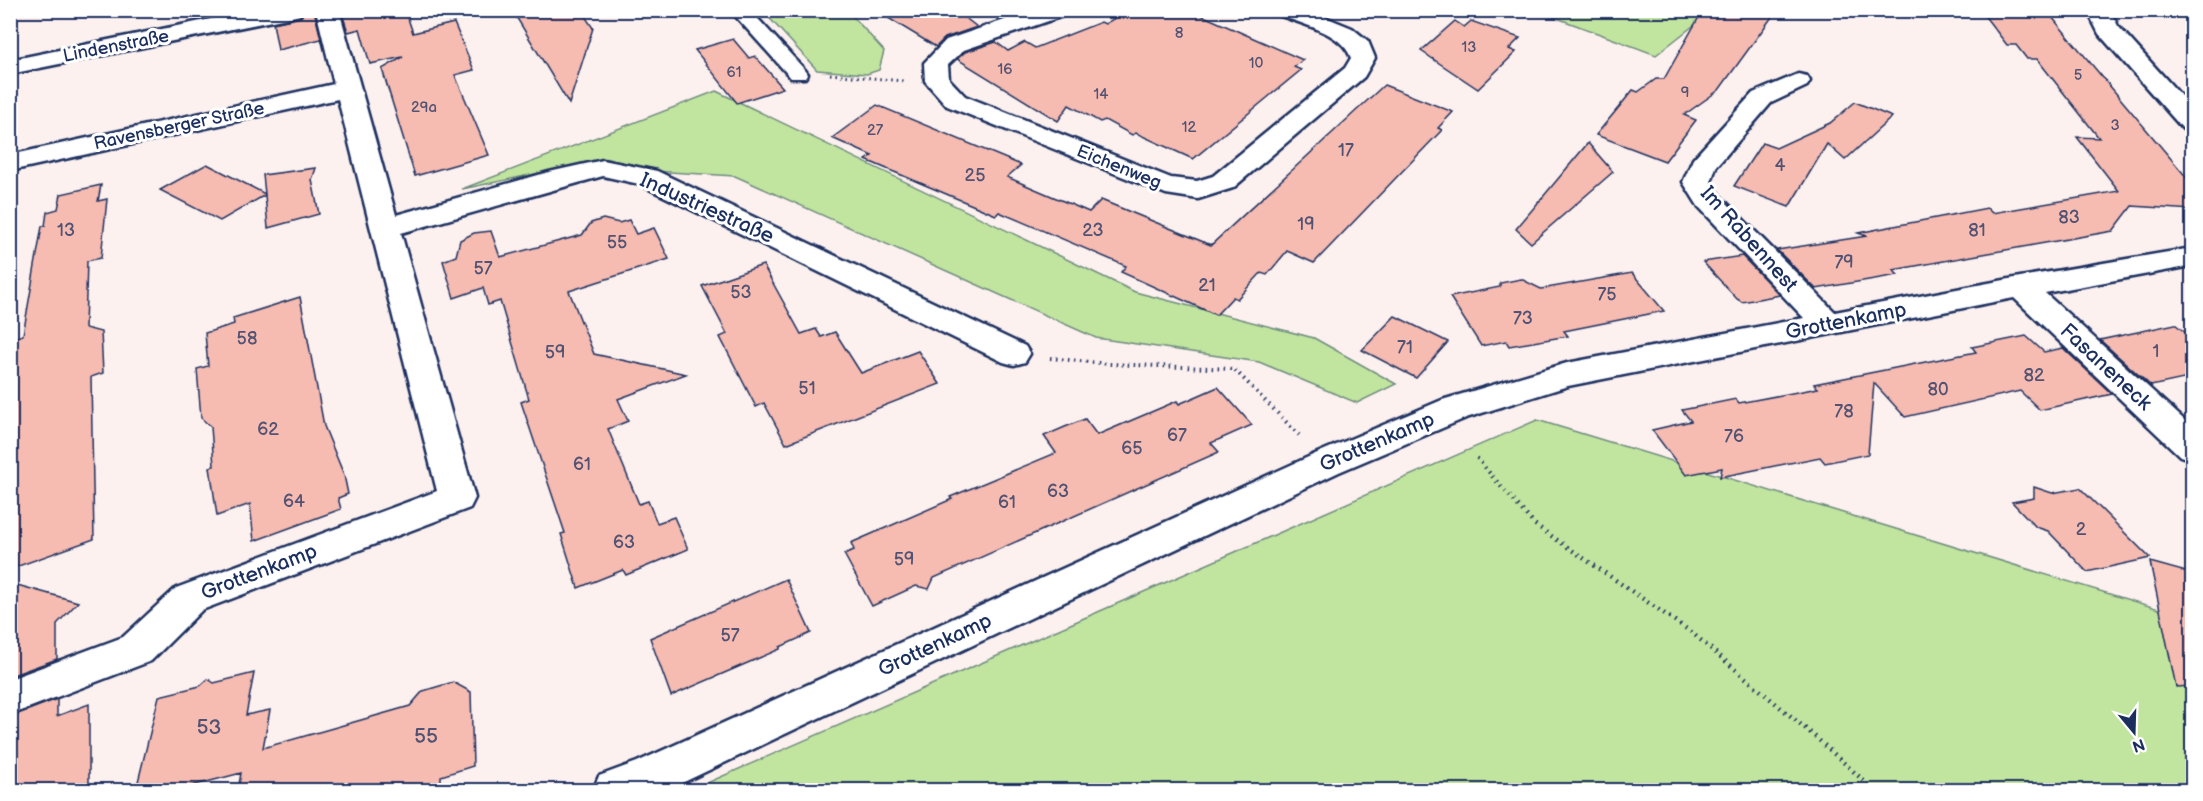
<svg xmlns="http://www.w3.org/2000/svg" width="2203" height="801" font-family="'Balsamiq Sans',sans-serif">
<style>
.green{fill:#c1e59f;stroke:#6e8a7e;stroke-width:1.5}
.building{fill:#f6bbb1;stroke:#1b2f5e;stroke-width:1.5}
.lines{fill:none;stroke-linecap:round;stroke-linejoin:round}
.lane-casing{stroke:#1b2f5e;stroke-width:5}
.street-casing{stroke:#1b2f5e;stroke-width:5}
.path-far2{stroke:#1b2f5e;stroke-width:3;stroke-dasharray:1.5 4;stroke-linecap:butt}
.path-far1{stroke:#1b2f5e;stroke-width:4;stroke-dasharray:1.5 4.5;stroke-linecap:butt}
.path{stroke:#1b2f5e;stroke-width:4.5;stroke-dasharray:1.5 5;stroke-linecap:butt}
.lane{fill:#fff;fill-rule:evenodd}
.street{fill:#fff;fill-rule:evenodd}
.labels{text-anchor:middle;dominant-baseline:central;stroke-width:6;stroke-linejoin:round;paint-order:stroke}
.far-number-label{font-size:15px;fill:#525273}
.far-street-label{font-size:18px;fill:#1b2f5e;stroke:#fff}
.number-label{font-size:18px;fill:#525273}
.street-label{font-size:21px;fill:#1b2f5e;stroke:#fff}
.near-number-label{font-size:21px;fill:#525273}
</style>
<rect width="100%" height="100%" fill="#fdf1ef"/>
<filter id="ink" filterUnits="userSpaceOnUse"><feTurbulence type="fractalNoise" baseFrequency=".0167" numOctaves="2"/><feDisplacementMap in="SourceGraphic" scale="12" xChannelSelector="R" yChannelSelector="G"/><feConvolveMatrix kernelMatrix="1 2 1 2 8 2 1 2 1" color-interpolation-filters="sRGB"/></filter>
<g filter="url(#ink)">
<g class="green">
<polygon points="763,11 848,11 884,51 879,70 867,74 817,70"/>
<polygon points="1538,11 1712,11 1656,55"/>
<polygon points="716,91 1135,292 1314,338 1396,384 1357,403 1259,362 1096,338 735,176 603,168 554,170 462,189"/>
<polygon points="1537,420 2192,619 2192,790 691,790"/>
</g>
<g class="building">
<polygon points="305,10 314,10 321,39 278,50 273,23 301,17"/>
<polygon points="341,10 405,10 413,33 454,23 474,70 455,75 489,155 415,176 382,69 403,57 370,64 360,29 348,32"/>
<polygon points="512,10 581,10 593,28 569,104"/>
<polygon points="875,10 955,10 977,27 945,38 936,47"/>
<polygon points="1128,10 1190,10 1303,60 1294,67 1301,70 1193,159 1136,133 1132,135 1105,120 1100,122 1069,105 1058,121 957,59 965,52 996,42 1008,51 1025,42 1035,48 1101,22 1105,24"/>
<polygon points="1703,10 1777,10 1719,90 1684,115 1696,120 1665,161 1596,135 1633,90 1638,92 1656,79 1664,79"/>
<polygon points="1980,10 2046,10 2193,185 2193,210 2132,206 2113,231 1893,270 1898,275 1816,289 1777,250 1867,236 1858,233 1987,208 1992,213 2119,191 2077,137 2099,138 2037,59 2027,59 2016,45 2007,45"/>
<polygon points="1455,21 1464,27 1471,21 1520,38 1509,49 1516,52 1478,89 1421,51"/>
<polygon points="733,39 749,58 755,56 783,88 737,103 695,50"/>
<polygon points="1384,85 1453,112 1438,128 1442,130 1314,263 1287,251 1267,275 1261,273 1237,299 1233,297 1216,315 1121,272 1126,266 999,212 996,215 866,160 872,156 832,138 877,105 1021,165 1007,177 1089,212 1101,200 1211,245"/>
<polygon points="1855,102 1892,117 1845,160 1827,144 1789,207 1734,186 1762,143 1776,148 1830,123"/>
<polygon points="1588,143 1613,172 1531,243 1516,229"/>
<polygon points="207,164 265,194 263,175 316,168 312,180 319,214 268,228 265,195 220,221 160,190"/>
<polygon points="101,185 98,201 107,199 101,258 87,261 85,328 101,332 103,373 91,377 94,539 10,569 10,339 23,335 42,226 45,226 47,212 58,209 61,194"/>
<polygon points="603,219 619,223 629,220 636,234 654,228 669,259 569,291 594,354 686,374 618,399 628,421 608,429 639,504 648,501 657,523 674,517 688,549 626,575 623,570 578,588 561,534 565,533 521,402 529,399 500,301 488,305 483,288 454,298 443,261 456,256 460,240 474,233 491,231 500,257 582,235 591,223"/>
<polygon points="1742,256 1780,295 1742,302 1737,299 1703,262"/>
<polygon points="763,265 801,334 816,329 821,337 835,332 861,373 918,351 940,384 786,444 764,403 756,407 720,337 727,334 702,286"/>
<polygon points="1632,273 1664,311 1564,331 1568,336 1509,346 1506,341 1481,346 1450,297 1500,287 1500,283 1521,279 1541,289"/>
<polygon points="300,297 324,426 344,475 348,494 338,498 341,509 254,541 250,504 217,516 210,467 214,466 211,427 201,418 197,369 208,366 205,333 234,324 233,318"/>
<polygon points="1395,316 1448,342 1416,378 1362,350"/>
<polygon points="2175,324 2193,339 2193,377 2151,386 2100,340"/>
<polygon points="2026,336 2044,352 2063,348 2112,394 2040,410 2020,391 1905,417 1874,383 1868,454 1825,463 1820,457 1720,477 1722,468 1686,475 1652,430 1691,421 1682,410 1736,399 1739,403 1818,388 1814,384 1976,352 1972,347"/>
<polygon points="1218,387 1252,425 1211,443 1219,452 934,578 929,589 916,586 872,606 844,554 854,550 851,543 952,499 950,497 1056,453 1044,436 1065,427 1085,419 1097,435 1177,401 1179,404"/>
<polygon points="2034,487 2052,493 2080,488 2150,558 2087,572 2048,531 2036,527 2012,502 2034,498"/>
<polygon points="2150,562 2190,573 2193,586 2193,686 2176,687"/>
<polygon points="786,579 811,633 780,647 780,649 671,696 650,638"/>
<polygon points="10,583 78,602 57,624 57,659 10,676"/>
<polygon points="254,673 246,715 270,710 263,748 410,706 423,691 453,682 471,692 473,766 441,776 441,782 412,790 238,790 241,773 176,790 136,790 159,696 200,686 208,679 214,683"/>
<polygon points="57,699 57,716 89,704 89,790 10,790 10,717"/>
</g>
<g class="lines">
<defs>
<polygon id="lane" points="730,10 750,10 805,70 808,74 805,78 791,78"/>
<g id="street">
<polygon points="255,10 303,10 300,15 292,17 10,74 10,60"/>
<polygon points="316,10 339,10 396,215 549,172 603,160 657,171 1025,346 1030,354 1025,362 1014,365 1003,362 639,184 603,176 401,233 475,498 470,508 202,610 151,661 10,715 10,679 123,637 176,588 437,491 338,99 10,171 10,155 334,84"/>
<path d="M1034,10H1069L1066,15L964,50L948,65L949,79L965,96L1171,178L1197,181L1213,176L1345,68L1351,58C1342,32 1301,24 1278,15L1275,10H1308L1352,28L1368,41L1375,58L1364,77L1233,188L1198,199L1166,194L947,106L925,81L924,63L946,40Z"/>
<polygon points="2087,10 2110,10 2118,26 2192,108 2192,131 2183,129 2099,34"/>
<polygon points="1798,74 1807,76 1810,81 1807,86 1771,103 1716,167 1711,182 1719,195 1835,312 2020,277 2192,248 2192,266 2045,293 2192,427 2192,460 2180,456 2014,298 1568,386 1466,418 1339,472 667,790 593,790 599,776 637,762 1315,454 1442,400 1567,363 1804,318 1698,206 1683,182 1693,159 1753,93"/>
</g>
</defs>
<use href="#lane" class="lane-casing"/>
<use href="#street" class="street-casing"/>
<polyline class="path-far2" points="830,74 903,81"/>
<g class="path-far1">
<polyline points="1050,358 1109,364 1234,369 1299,435"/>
<polyline points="1477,458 1493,477"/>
</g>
<polyline class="path" points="1492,476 1534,524 1691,632 1812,734 1874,790"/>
<use href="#lane" class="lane"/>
<use href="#street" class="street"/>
</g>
</g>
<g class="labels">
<g class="far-number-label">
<text x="1179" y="33">8</text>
<text x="1469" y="47">13</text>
<text x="1256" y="63">10</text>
<text x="1005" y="69">16</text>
<text x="734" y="72">61</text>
<text x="2078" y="75">5</text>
<text x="1685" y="92">9</text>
<text x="1101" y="94">14</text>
<text x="424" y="107">29a</text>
<text x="2115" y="125">3</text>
<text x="1189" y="127">12</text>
<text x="875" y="130">27</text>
</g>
<g class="far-street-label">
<text transform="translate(116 46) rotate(-11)">Lindenstraße</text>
<text transform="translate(179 126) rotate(-12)">Ravensberger Straße</text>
<text transform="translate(1119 167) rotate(22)">Eichenweg</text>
</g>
<g class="number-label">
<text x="1346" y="150">17</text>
<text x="1780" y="165">4</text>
<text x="975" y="175">25</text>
<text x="2069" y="217">83</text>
<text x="1306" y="224">19</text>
<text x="66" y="230">13</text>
<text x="1093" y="230">23</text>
<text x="1977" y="230">81</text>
<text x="617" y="242">55</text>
<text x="1844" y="262">79</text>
<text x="483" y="268">57</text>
<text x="1207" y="285">21</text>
<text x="741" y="292">53</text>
<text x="1607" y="294">75</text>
<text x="1523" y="318">73</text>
<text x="247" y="338">58</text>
<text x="1405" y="347">71</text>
<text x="2156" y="351">1</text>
<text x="555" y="352">59</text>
<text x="2034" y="375">82</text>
<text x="807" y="388">51</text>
<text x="1938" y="389">80</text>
<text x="1844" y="411">78</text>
<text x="268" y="429">62</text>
<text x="1177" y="435">67</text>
<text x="1734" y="436">76</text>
<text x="1132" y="448">65</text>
<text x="582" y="464">61</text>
<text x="1058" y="491">63</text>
<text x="294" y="501">64</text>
<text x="1007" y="502">61</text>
<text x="2081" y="529">2</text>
<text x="624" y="542">63</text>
<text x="904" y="559">59</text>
<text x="730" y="635">57</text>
</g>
<g class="street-label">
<text transform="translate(707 208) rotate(24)">Industriestraße</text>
<text transform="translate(1749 239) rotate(48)">Im Rabennest</text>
<text transform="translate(1846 321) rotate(-11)">Grottenkamp</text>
<text transform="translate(2106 367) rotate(43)">Fasaneneck</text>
<text transform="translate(1377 442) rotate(-23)">Grottenkamp</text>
<text transform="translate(259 572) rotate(-21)">Grottenkamp</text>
<text transform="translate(935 645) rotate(-25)">Grottenkamp</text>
</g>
<g class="near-number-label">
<text x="209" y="727">53</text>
<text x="426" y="736">55</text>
</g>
</g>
<rect width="2203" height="801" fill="none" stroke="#fff" stroke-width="36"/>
<rect x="18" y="18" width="2167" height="765" fill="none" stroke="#1b2f5e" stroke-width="2" filter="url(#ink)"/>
<g transform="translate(2134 732) rotate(161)" stroke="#ffffff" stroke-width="4.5" paint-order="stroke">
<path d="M0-4.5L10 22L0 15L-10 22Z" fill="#1b2f5e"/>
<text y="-9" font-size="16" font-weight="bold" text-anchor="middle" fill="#1b2f5e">N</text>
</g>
</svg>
